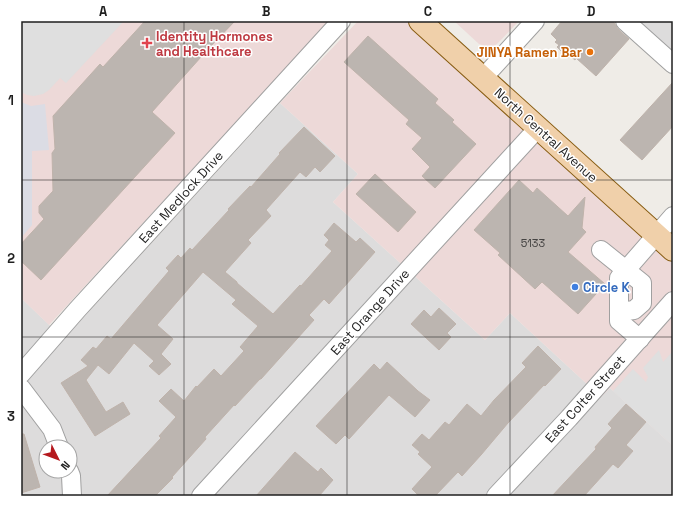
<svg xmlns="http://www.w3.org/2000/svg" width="694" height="517" font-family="'Space Grotesk',sans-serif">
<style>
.residential{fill:#dddcdc;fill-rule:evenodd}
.commercial{fill:#edd9d8}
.parking{fill:#dfdfdf}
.plaza{fill:#dbdce4}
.building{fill:#bcb5b0;stroke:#bfb3ab}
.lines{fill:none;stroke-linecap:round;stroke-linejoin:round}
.minor-casing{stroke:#a0a0a0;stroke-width:20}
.major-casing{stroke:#885d13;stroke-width:24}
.minor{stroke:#fff;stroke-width:18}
.major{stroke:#f0d0aa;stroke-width:22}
.grid{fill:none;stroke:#1f1f1f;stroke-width:1;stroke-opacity:0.55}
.health-dot{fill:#e0444e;stroke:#fff;stroke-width:1.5}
.food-dot{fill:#e8710a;stroke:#fff;stroke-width:1.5}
.shop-dot{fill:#3f7fe0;stroke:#fff;stroke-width:1.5}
.labels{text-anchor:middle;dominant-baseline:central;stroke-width:3;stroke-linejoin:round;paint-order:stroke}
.number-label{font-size:11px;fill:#464443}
.health-label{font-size:13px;font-weight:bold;fill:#be3a42;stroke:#fff;text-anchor:start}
.food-label{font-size:13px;font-weight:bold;fill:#c56008;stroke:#fff;text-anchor:end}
.street-label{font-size:13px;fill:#1f1f1f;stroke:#fff}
.shop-label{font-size:13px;font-weight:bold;fill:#366cbe;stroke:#fff;text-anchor:start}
.neatline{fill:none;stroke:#1f1f1f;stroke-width:1.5}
.grid-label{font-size:13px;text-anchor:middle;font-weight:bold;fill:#1f1f1f}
</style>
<rect width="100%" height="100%" fill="#efece7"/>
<g class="residential">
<polygon points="638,21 673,21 673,52"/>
<path d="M280,103L358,174L333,202L485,340L510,313L601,397L610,388L673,446V496H21V298L64,339ZM46,447H70V471H46Z"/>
</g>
<g class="commercial">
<polygon points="21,21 329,21 49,325 21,298"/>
<polygon points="358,21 420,21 673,250 673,446 610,388 601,397 510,313 485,340 333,202 358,174 280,103"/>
<polygon points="454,21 519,21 498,43 493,47 487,47 479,44"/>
</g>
<g class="parking">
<polygon points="21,21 124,21 66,83 60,78 49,90 43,94 34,96 27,95 21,92"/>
<polygon points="659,350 663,362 673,351 673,446 613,391 633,369 646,382 648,377 643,368"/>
</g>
<polygon class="plaza" points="21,102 31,106 45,104 49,150 32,151 32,225 21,238"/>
<g class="building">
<polygon points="145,21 235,21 209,48 152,112 175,133 41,280 21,261 21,244 44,219 39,213 39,206 53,191 52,153 55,149 53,116 100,64 103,67"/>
<polygon points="562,21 613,21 618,29 629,39 596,76 576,58 575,60 570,56 569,58 557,47 559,45 555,42 557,40 551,34"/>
<polygon points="368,36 438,99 435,103 454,120 452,122 476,144 435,188 422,176 430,167 412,149 422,138 406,124 409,120 344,62"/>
<polygon points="673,82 673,126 642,160 620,140"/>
<polygon points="304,127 335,156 320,172 315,167 306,177 300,172 266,210 271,216 248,240 251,243 225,272 237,282 237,283 273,314 300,285 301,286 332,251 325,245 329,240 324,235 334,223 356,242 360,238 375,252 329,304 324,299 309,315 314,320 261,379 260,379 235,406 234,405 205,437 206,439 172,477 173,478 155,496 107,496 161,438 159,436 176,417 159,401 171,389 184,401 196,386 197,387 214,369 221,376 244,351 240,347 258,326 232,304 236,300 203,272 157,325 173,339 161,354 171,364 159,375 149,366 154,361 134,343 109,374 98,365 86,380 106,412 123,402 130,414 95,436 61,383 88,366 81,360 93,347 96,349 107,336 111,339 169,271 166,268 178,255 181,258 190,248 192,250 229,210 228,209 250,186 251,187 280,154 279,153"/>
<polygon points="375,174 416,212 398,232 356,194"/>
<polygon points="519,180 533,193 537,188 568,216 585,197 582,228 586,232 568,252 605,284 578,314 542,282 535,289 498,255 500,253 474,230"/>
<polygon points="439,308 456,324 447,333 451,337 439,350 411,324 424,310 431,317"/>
<polygon points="538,346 561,369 545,386 544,385 508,423 481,455 462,476 458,472 435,496 419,496 412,489 432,467 418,454 420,452 412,445 422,434 429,440 445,422 449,425 467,404 481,416 494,400 526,367 522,363"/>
<polygon points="387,362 418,391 430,400 415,417 389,395 349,439 345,435 336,444 316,426 374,364 380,370"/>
<polygon points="626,404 646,422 626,445 633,451 618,468 613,464 584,496 552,496 596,449 595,447 612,428 608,424"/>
<polygon points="21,434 24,434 40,487 21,493"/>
<polygon points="295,452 318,472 321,468 333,480 319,496 256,496"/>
</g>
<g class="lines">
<defs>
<g id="minor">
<polyline points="625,21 673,64"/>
<polyline points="483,78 535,21"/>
<polyline points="601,250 642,283 642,303 634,310 619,312"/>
<polyline points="640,339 619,321 619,278 673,216"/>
<polyline points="21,374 77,310 341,21"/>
<polyline points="21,388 52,429 59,447"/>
<polyline points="69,471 71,476 72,496"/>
<polyline points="201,496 538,128"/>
<polyline points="496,496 569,418 673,301"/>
</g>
<polyline id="major" points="420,21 673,250"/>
</defs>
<use href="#minor" class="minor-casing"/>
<use href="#major" class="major-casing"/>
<use href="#minor" class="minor"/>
<use href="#major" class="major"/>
</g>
<path class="grid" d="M184,21V496M347,21V496M510,21V496M21,180H673M21,337H673"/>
<path class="health-dot" d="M145 37h4v4h4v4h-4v4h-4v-4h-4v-4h4z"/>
<circle class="food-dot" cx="590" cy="52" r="4"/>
<circle class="shop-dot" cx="575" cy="287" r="4"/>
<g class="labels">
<g class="number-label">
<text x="533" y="243">5133</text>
</g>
<g class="health-label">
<text x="156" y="36">Identity Hormones<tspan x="156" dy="15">and Healthcare</tspan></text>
</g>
<g class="food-label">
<text x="582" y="52">JINYA Ramen Bar</text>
</g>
<g class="street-label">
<text transform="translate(546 135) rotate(42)">North Central Avenue</text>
<text transform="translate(181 197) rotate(-48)">East Medlock Drive</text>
<text transform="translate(370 312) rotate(-48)">East Orange Drive</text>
<text transform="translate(585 399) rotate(-48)">East Colter Street</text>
</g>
<g class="shop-label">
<text x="583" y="287">Circle K</text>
</g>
</g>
<rect width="694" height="517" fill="none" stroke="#ffffff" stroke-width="44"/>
<g transform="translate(58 459) rotate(132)"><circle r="19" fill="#ffffff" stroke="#a5a5a5"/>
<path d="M0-3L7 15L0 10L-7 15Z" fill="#b5191e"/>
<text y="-6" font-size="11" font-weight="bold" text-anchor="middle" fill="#1f1f1f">N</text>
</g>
<rect x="22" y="22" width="650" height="473" class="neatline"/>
<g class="grid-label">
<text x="103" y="16">A</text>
<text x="266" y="16">B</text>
<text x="428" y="16">C</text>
<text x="591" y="16">D</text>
<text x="11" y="105">1</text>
<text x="11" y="263">2</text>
<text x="11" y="421">3</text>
</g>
</svg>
